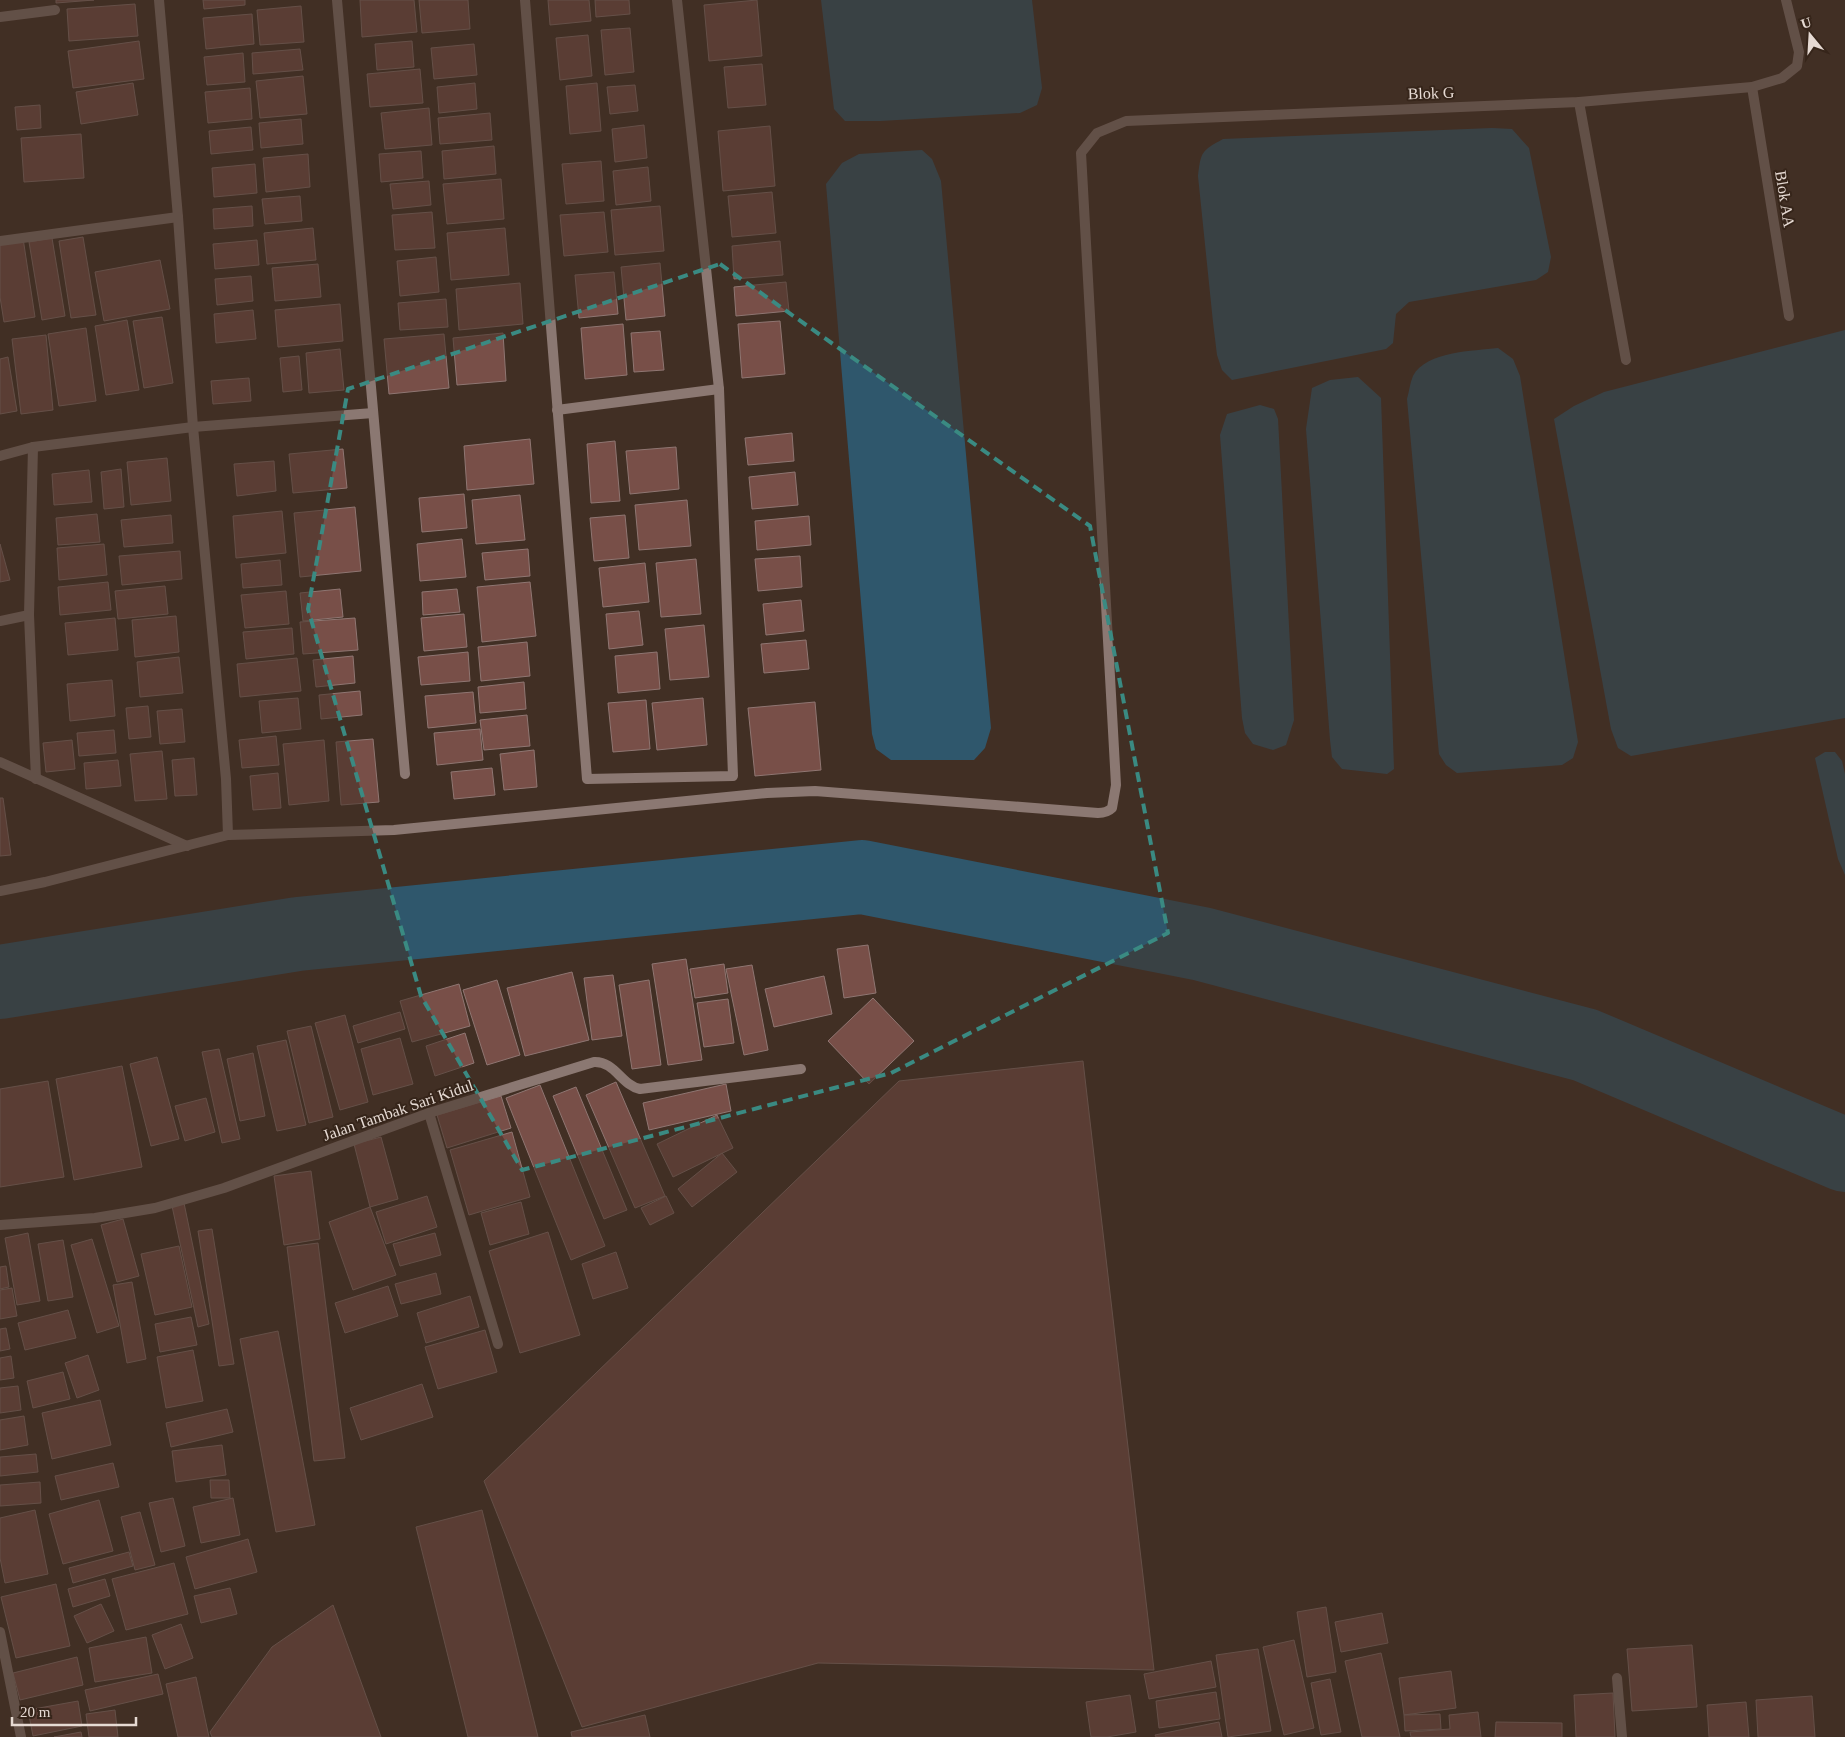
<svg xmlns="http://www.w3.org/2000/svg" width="1845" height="1737" font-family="Georgia,serif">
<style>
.water{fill:#2f576c}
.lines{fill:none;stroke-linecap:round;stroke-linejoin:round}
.river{stroke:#2f576c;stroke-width:74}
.building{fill:#784f48;stroke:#8f7672}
.minor{stroke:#8b7872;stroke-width:10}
.marked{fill:none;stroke:#3a8a82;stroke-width:4;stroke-dasharray:10 6;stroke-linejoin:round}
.labels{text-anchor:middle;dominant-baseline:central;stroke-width:4;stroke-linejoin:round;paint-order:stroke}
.street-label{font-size:16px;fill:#e6dad3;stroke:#36251a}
</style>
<rect width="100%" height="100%" fill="#412f24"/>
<g class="water">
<polygon points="821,0 1032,0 1042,88 1037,105 1020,113 880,121 845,121 834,109"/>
<path d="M1492,128L1512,129L1529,148L1551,257L1548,272L1536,280L1409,302L1396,314L1393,343L1386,349L1232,380L1222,370L1217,355L1213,322L1198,176C1201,152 1201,151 1223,139Z"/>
<polygon points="922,150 932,159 941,181 991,728 985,748 974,760 891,760 876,749 872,734 826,184 842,163 859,154"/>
<polygon points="1845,330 1845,718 1631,756 1618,748 1611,729 1554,419 1574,406 1604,392"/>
<path d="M1498,348L1513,359L1520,376L1578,742L1573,758L1562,765L1457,773L1446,765L1439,754L1407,399C1409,392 1410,383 1413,376C1426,351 1474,351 1498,348Z"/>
<polygon points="1358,377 1381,398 1394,769 1387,774 1342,769 1332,757 1330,740 1306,429 1312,388 1330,380"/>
<polygon points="1260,405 1274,409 1278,419 1294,720 1286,745 1273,750 1253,744 1245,733 1242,718 1220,435 1227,414"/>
<polygon points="1825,752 1835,752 1842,761 1845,774 1845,875 1838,859 1815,758"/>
</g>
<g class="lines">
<polyline class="river" points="0,982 298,934 862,877 1202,944 1585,1045 1845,1155"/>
</g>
<g class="building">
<polygon points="56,0 94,0 56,3"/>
<polygon points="203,0 245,0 245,5 204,9"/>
<polygon points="360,0 414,0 417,32 362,37"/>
<polygon points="419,0 468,0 470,29 422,33"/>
<polygon points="548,0 589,0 591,21 550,25"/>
<polygon points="595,0 629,0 630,14 596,17"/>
<polygon points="757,0 762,56 709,61 704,5"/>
<polygon points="135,4 138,36 69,41 67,9"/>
<polygon points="301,6 304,42 260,45 257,10"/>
<polygon points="252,14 254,44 206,49 203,18"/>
<polygon points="630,28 634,72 605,75 601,30"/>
<polygon points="588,35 592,76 560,80 556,38"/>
<polygon points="139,41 144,79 73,88 68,51"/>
<polygon points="412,41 414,67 377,70 375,44"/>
<polygon points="474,44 477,75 434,79 431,48"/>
<polygon points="300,49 303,70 253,74 252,53"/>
<polygon points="243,53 245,82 207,85 204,57"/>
<polygon points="762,64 766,105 728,108 724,67"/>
<polygon points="420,69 423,103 370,107 367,74"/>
<polygon points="303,76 307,114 260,118 256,81"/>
<polygon points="133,83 138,115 81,124 76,92"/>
<polygon points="475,83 477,109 439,113 437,87"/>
<polygon points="597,83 601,131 570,134 566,86"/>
<polygon points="635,85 638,111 610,114 607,87"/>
<polygon points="250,88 252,119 208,123 205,92"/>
<polygon points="40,105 41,128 17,130 15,107"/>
<polygon points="429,108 432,145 385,149 381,113"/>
<polygon points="490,113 492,140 440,144 438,118"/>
<polygon points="301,119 303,144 261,148 259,123"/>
<polygon points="644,125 647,158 615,162 612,129"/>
<polygon points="770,126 775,186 723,191 718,131"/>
<polygon points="251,127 253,150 211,154 209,131"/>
<polygon points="81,134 84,178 24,182 21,138"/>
<polygon points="494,146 496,174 444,179 442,151"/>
<polygon points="421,151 423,178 381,182 379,154"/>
<polygon points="308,154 310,187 266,192 263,158"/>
<polygon points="601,161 604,201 566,204 562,164"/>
<polygon points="255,164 257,193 214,197 212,168"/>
<polygon points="648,167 651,201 616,205 613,171"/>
<polygon points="501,179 504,219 447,224 443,184"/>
<polygon points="429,181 431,205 393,209 390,184"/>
<polygon points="772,192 776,233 732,237 728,196"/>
<polygon points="300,196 302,221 265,224 262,199"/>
<polygon points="252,206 253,226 214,229 213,209"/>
<polygon points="660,206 664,251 615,255 611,210"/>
<polygon points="432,212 435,248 395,250 392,215"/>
<polygon points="604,212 608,252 564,256 560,215"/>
<polygon points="313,228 316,260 267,264 264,233"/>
<polygon points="505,228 509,275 451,280 447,233"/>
<polygon points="83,237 96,315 71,318 59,241"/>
<polygon points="23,238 35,317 4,322 0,297 0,242"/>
<polygon points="52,238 65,316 42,320 29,242"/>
<polygon points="257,240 259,265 215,269 213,244"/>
<polygon points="780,241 783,275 734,279 732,246"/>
<polygon points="436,257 439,292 400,296 397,261"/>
<polygon points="160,260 170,309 104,321 95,272"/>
<polygon points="660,263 665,316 626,320 621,267"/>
<polygon points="318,264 321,297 275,301 272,268"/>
<polygon points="614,272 618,314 579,318 575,275"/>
<polygon points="251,276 253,301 217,305 215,279"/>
<polygon points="786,282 789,311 736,316 734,287"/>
<polygon points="520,283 523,324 459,330 456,289"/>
<polygon points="446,299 448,327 400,330 398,303"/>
<polygon points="340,304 343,341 278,347 275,310"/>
<polygon points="253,310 256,339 216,343 214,314"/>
<polygon points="162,317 173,383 144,388 133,321"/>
<polygon points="127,320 139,390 106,395 95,326"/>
<polygon points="780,321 785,374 742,378 738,324"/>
<polygon points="623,324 627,375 585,379 581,328"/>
<polygon points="86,328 96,401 59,406 48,334"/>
<polygon points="660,331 664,370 634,372 631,333"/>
<polygon points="503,333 506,381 457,385 453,338"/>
<polygon points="444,334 449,388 389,394 384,339"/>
<polygon points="46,335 53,410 21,414 12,339"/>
<polygon points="340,349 344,390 309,393 306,353"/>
<polygon points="299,356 302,390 283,392 280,358"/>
<polygon points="8,357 17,411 0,414 0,359"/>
<polygon points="249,378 251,401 213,404 211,381"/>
<polygon points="792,433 794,461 748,465 745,438"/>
<polygon points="530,439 534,484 467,490 464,446"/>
<polygon points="615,441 620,501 591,503 587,444"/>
<polygon points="676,447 679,489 630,494 626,451"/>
<polygon points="343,449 347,488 293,493 289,454"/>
<polygon points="167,458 171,501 131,505 127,462"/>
<polygon points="274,461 276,491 237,496 234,464"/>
<polygon points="121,469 124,507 104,509 101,472"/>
<polygon points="89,470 92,502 54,505 52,474"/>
<polygon points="795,472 798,505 752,509 749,477"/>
<polygon points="464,494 467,528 422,532 419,498"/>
<polygon points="520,495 525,540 476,544 472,500"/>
<polygon points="687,500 691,546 639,550 635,505"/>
<polygon points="355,507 361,571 300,577 294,513"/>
<polygon points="282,511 286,553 236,558 233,516"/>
<polygon points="97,514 100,542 58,545 56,518"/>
<polygon points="171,515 173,543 124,547 121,520"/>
<polygon points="625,515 629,558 594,561 590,518"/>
<polygon points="809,516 811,545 757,550 755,521"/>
<polygon points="462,539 466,577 420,581 417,544"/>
<polygon points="0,544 10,580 0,582"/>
<polygon points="104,544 107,575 59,580 57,548"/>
<polygon points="528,549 530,576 485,580 482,553"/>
<polygon points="180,551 182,579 122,585 119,556"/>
<polygon points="800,556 802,587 758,591 755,559"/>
<polygon points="696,559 701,614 661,617 656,563"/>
<polygon points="280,560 282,585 243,588 241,564"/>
<polygon points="645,563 649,602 603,607 599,568"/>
<polygon points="108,582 111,610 60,615 58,587"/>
<polygon points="530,582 536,636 482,642 477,587"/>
<polygon points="165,586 168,614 118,619 115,591"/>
<polygon points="340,589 343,617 303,621 300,593"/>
<polygon points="457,589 460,612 423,615 422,592"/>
<polygon points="286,591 289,624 245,628 241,595"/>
<polygon points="801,600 804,631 766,635 763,604"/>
<polygon points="639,611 643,645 609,649 606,614"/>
<polygon points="464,614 467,647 424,651 421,618"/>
<polygon points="176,616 179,652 135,657 132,620"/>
<polygon points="115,618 118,650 68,655 65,623"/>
<polygon points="355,618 358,650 303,654 300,622"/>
<polygon points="704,625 709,677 670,680 665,629"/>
<polygon points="292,628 294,654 246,659 243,632"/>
<polygon points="806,640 809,669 764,673 761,644"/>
<polygon points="527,642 530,676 481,681 478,647"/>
<polygon points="468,652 470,681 421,685 418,657"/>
<polygon points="657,652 660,689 618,693 615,656"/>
<polygon points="353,656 355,683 316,687 313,660"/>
<polygon points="179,657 183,693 140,697 137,662"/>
<polygon points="297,658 301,691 240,697 237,664"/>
<polygon points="112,680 115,716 70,721 67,684"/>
<polygon points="524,682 526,709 480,713 478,687"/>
<polygon points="360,691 362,715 321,719 319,695"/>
<polygon points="473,692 476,723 428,728 425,696"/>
<polygon points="298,698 301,729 262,733 259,701"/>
<polygon points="703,698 707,745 657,750 652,703"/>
<polygon points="646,700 650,749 613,752 608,703"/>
<polygon points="815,702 821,770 755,776 748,708"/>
<polygon points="148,706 151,737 129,739 126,708"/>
<polygon points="182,709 185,742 160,744 157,711"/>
<polygon points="527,715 530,746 484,750 480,720"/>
<polygon points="480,729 483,760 437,765 434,733"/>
<polygon points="114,730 116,753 79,756 77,733"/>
<polygon points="276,736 279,765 242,768 239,740"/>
<polygon points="373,739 379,802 341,805 336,742"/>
<polygon points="72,740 75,769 46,772 43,743"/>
<polygon points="324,740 329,801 289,805 283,744"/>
<polygon points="534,750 537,787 504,790 500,754"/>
<polygon points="162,751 167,799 135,801 130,754"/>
<polygon points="194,758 197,795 175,796 172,760"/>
<polygon points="118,760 121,786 86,789 84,763"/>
<polygon points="492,768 495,795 454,799 451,772"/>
<polygon points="278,773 281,808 253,810 250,776"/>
<polygon points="0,798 3,798 11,855 0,856"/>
<polygon points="868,945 876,993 844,998 837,949"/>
<polygon points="686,959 702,1060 668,1065 652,964"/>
<polygon points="724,964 728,993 695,998 690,969"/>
<polygon points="752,965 768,1050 744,1055 726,969"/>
<polygon points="572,972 589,1040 525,1056 507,988"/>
<polygon points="613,975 622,1036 592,1040 584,978"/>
<polygon points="824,976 832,1014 774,1027 765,989"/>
<polygon points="497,980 520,1055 487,1065 463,990"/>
<polygon points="649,980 661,1065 632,1069 619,985"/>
<polygon points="459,984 470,1026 412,1042 400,1001"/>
<polygon points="873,998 914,1041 869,1084 828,1041"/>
<polygon points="728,999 734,1043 704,1047 697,1003"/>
<polygon points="400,1012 405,1029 358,1043 353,1026"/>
<polygon points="345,1015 368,1102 340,1110 315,1023"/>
<polygon points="311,1026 333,1117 309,1123 287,1031"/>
<polygon points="465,1033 474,1063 435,1076 426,1046"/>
<polygon points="400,1038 413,1084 373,1095 361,1049"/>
<polygon points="286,1040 306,1125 277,1131 257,1046"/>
<polygon points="219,1049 240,1139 222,1143 202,1052"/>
<polygon points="253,1053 265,1116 240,1121 227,1059"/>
<polygon points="157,1057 179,1139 151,1146 130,1064"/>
<polygon points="1083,1061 1154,1670 818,1663 582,1727 484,1481 899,1081"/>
<polygon points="122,1066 142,1167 74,1180 56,1079"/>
<polygon points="48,1081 64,1177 0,1187 0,1089"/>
<polygon points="616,1082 665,1196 635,1208 586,1095"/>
<polygon points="726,1084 731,1111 649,1130 643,1103"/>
<polygon points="540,1085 605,1246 571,1260 506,1098"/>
<polygon points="576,1087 627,1210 604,1219 553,1096"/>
<polygon points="501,1096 511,1128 447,1148 437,1115"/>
<polygon points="206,1098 215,1132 185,1141 175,1106"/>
<polygon points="717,1115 733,1148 673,1177 657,1144"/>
<polygon points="512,1132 530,1197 469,1215 450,1150"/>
<polygon points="381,1137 398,1199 370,1207 354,1144"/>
<polygon points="722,1153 737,1172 692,1207 678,1189"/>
<polygon points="311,1171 320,1239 284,1245 274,1176"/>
<polygon points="427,1196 437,1227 386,1244 376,1212"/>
<polygon points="666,1196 674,1213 650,1225 641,1208"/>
<polygon points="521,1202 529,1234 490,1245 481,1213"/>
<polygon points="184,1203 209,1324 198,1327 172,1206"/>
<polygon points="370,1207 396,1275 353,1290 329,1222"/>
<polygon points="123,1219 139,1276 117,1282 101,1225"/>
<polygon points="212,1229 234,1364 219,1366 198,1231"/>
<polygon points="548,1232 580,1335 520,1353 489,1251"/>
<polygon points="28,1233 40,1301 17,1305 5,1238"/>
<polygon points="435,1233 441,1255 400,1266 393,1244"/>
<polygon points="92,1239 119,1326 97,1333 71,1245"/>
<polygon points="63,1240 73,1297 48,1301 38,1244"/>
<polygon points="318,1243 345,1458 314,1461 287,1247"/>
<polygon points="179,1246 192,1307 155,1315 141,1254"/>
<polygon points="616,1252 628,1288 593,1299 582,1264"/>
<polygon points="6,1266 9,1287 0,1289 0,1267"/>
<polygon points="436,1273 441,1294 401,1304 395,1284"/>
<polygon points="132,1282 146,1359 127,1363 113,1285"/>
<polygon points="388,1286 398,1316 345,1333 335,1303"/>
<polygon points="12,1288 17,1316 0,1319 0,1290"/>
<polygon points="470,1296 479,1327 426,1343 417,1313"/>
<polygon points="68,1310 76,1338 25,1350 18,1323"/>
<polygon points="191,1317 197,1345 160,1352 155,1324"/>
<polygon points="6,1328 10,1349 0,1351 0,1329"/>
<polygon points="485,1330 497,1372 438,1389 425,1347"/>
<polygon points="278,1331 315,1525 276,1532 240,1339"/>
<polygon points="193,1350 203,1401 166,1408 157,1357"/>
<polygon points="88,1355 99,1390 77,1398 65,1363"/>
<polygon points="11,1356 14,1378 0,1380 0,1358"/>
<polygon points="63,1372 70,1399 33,1408 27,1381"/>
<polygon points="422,1384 433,1417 361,1440 350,1408"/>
<polygon points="18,1386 21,1410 0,1413 0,1388"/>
<polygon points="100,1400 111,1445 52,1459 42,1413"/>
<polygon points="227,1409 233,1432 171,1447 166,1423"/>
<polygon points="24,1416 28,1445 0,1450 0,1420"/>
<polygon points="222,1445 226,1475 176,1482 172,1451"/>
<polygon points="36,1454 38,1472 0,1476 0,1457"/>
<polygon points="113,1463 119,1487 61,1500 55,1476"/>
<polygon points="210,1480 229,1480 230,1498 211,1498"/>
<polygon points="40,1482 41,1503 0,1506 0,1485"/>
<polygon points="173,1498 185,1546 161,1552 149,1503"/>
<polygon points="233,1498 240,1535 201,1543 193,1507"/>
<polygon points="99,1500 113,1551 63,1564 49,1514"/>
<polygon points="35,1510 48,1574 5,1583 0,1558 0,1518"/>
<polygon points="482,1510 538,1737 468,1737 416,1527"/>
<polygon points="140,1512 155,1565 135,1570 121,1517"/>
<polygon points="248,1539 257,1572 195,1589 186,1557"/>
<polygon points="129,1552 133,1566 73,1583 69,1568"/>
<polygon points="174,1563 188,1614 126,1630 112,1579"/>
<polygon points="105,1579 110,1596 73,1607 68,1589"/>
<polygon points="56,1584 70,1646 16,1658 1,1597"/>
<polygon points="230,1588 237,1614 201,1623 194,1596"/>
<polygon points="101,1604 114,1631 87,1643 74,1616"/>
<polygon points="333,1605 381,1737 212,1737 210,1732 272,1647"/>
<polygon points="1326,1607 1336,1672 1307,1677 1297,1612"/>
<polygon points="1382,1613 1388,1643 1341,1652 1335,1622"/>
<polygon points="181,1624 193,1658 165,1669 152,1635"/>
<polygon points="146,1637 152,1673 95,1682 89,1648"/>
<polygon points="1294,1640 1314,1728 1284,1735 1263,1647"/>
<polygon points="1692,1645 1697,1707 1632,1711 1627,1649"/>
<polygon points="1258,1649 1271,1731 1228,1737 1216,1655"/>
<polygon points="1381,1653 1400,1737 1362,1737 1345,1661"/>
<polygon points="77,1657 83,1685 20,1700 13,1673"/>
<polygon points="1211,1661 1216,1687 1149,1699 1144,1674"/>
<polygon points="1451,1671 1456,1708 1404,1715 1399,1678"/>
<polygon points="158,1674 163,1694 90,1711 85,1690"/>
<polygon points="196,1677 209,1737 178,1737 166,1684"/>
<polygon points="1330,1679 1341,1732 1321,1735 1311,1683"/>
<polygon points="1216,1692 1220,1719 1159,1728 1156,1701"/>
<polygon points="1613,1693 1615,1737 1576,1737 1574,1695"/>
<polygon points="1130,1695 1136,1732 1107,1737 1091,1737 1086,1702"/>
<polygon points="1812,1696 1815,1737 1758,1737 1756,1700"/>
<polygon points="78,1701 82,1726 33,1736 28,1710"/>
<polygon points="1746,1702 1749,1737 1709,1737 1707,1705"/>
<polygon points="115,1710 118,1737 89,1737 86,1714"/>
<polygon points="1478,1712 1481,1737 1411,1737 1410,1732 1450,1729 1449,1715"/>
<polygon points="1440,1714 1441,1729 1405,1731 1404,1715"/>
<polygon points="645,1715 650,1737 572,1737 571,1732"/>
<polygon points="1219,1722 1222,1737 1156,1737 1155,1735"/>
<polygon points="1496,1722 1562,1723 1562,1737 1495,1737"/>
<polygon points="81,1732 82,1737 54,1737"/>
</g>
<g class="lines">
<g class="minor">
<polyline points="159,0 178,217 193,427 226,779 228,835"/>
<polyline points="337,0 405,774"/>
<polyline points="525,0 587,779 733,776 719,389 677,0"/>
<polyline points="0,17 55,10"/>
<polyline points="1752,87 1789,316"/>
<polyline points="1579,102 1626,360"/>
<polyline points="0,241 178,217"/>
<polyline points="557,410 719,389"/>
<polyline points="33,447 29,615 36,779"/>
<polyline points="0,456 33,447 193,427 373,413"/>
<polyline points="0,621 29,615"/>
<polyline points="0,762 187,846"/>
<path d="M0,891L45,882L228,835L394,830L767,793L815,791L1098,813C1104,813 1108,812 1112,808L1116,785L1081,153L1097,133L1126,121L1579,102L1752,87L1782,78L1797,66L1799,52L1786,0"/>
<polyline points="429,1113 498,1344"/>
<path d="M0,1225L95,1218L155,1208L224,1188L429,1113L594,1062C615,1061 621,1085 640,1089L801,1069"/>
<polyline points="0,1632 21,1737"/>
<polyline points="1617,1678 1622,1737"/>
</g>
</g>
<path d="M0 0H1845V1737H0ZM720,264L1090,526L1168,933L891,1073L522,1170L421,996L308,609L348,389Z" fill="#412f24" fill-opacity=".55" fill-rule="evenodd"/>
<path class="marked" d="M720,264L1090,526L1168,933L891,1073L522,1170L421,996L308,609L348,389Z"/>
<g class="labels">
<g class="street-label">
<text transform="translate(1431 93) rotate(-2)">Blok G</text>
<text transform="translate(1785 199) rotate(81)">Blok AA</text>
<text transform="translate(398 1110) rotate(-19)">Jalan Tambak Sari Kidul</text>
</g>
</g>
<g transform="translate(1810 35) rotate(342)" stroke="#36251a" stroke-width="4" paint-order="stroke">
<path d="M0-4L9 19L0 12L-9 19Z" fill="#e6dad3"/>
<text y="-8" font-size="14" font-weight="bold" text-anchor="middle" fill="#e6dad3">U</text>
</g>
<path d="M12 1717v8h124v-8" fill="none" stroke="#e6dad3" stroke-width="2.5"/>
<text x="20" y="1717" font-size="15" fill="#e6dad3" stroke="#36251a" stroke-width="4" paint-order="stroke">20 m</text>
</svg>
